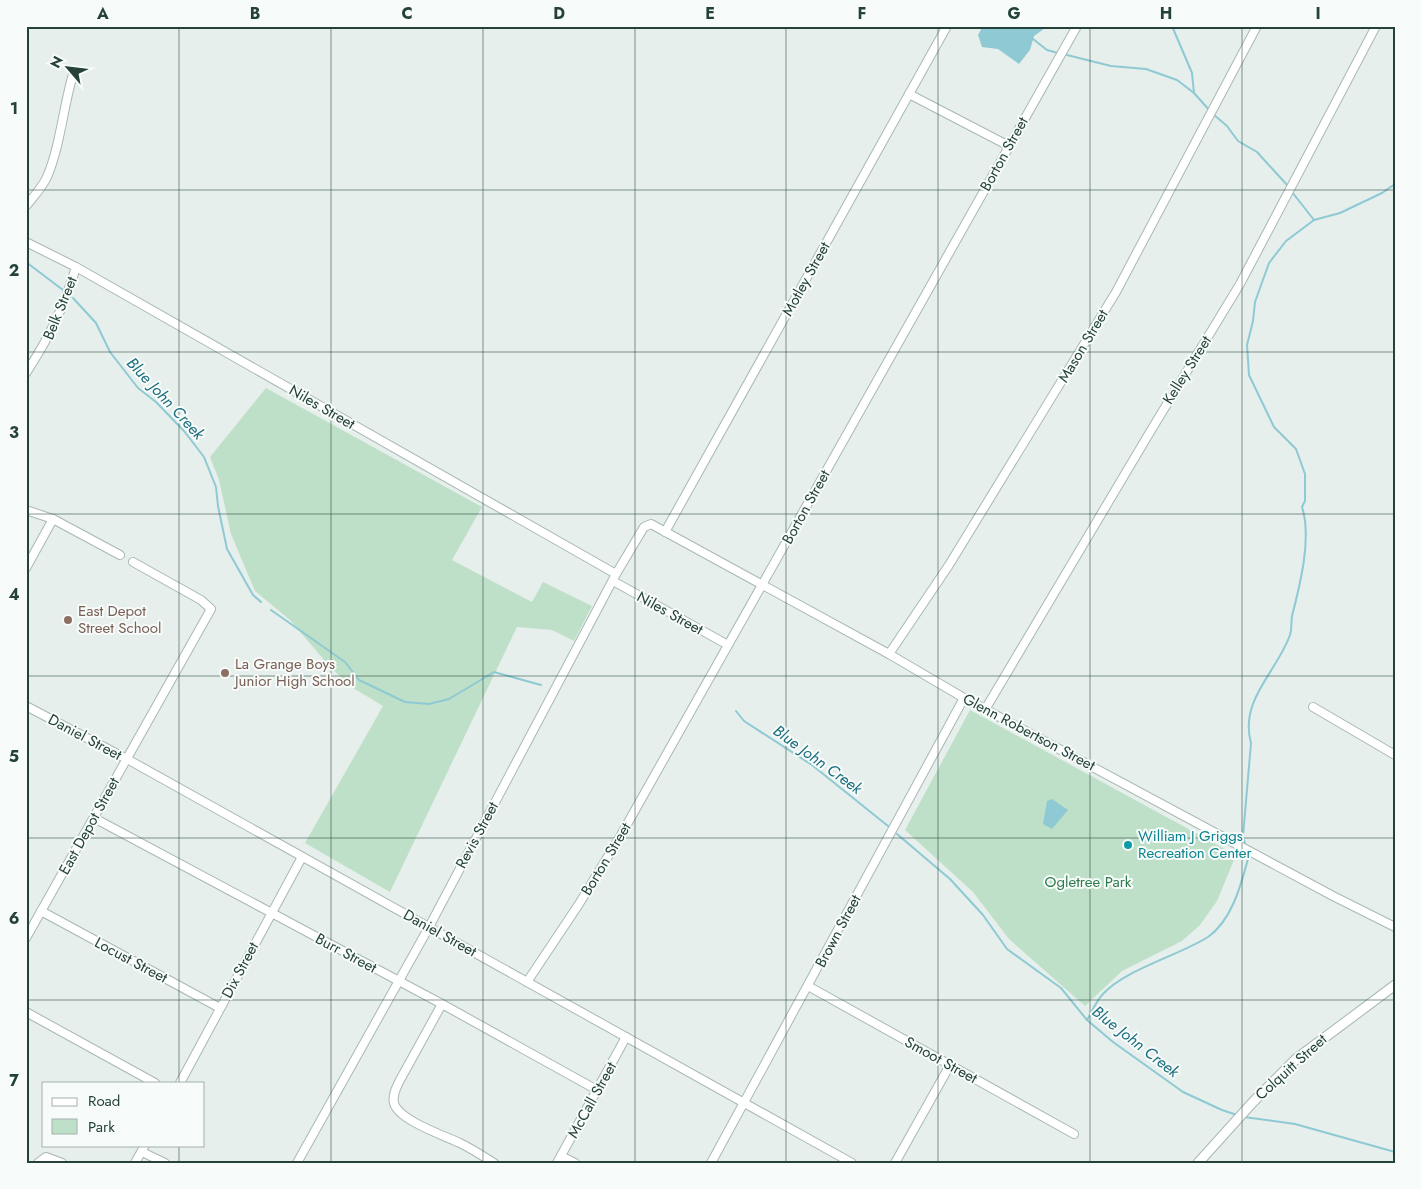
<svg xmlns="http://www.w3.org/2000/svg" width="1421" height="1189" viewBox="0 0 1421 1189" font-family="Jost,sans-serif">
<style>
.green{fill:#bfe0c8}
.water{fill:#8ec9d4}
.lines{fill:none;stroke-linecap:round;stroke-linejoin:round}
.stream{stroke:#8ec9d4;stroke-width:2}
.minor-casing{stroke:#a8b8b2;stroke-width:10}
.tertiary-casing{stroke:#a8b8b2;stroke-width:11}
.minor{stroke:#fff;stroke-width:8}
.tertiary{stroke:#fff;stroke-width:9}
.grid{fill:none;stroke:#24423a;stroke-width:1;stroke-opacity:0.55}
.education-dot{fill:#8d6e63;stroke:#f7fbf9;stroke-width:2}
.culture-dot{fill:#0f9aa8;stroke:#f7fbf9;stroke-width:2}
.labels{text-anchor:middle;stroke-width:4;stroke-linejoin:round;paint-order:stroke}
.street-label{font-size:15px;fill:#24423a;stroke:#f7fbf9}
.education-label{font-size:15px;fill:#785e54;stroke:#f7fbf9;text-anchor:start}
.culture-label{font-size:15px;fill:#0d838f;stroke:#f7fbf9;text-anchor:start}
.park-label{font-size:15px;fill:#2d7a4b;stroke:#f7fbf9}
.water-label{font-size:16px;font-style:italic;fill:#1c6f80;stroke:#f7fbf9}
.neatline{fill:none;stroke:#24423a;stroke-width:2}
.grid-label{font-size:16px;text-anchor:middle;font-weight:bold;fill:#24423a}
</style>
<rect width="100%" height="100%" fill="#e6efeb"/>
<g class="green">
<path d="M266 388 482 507 452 560 532 602 543 582 592 606 574 641 552 630 517 627 390 892 305 843 383 706 353 688 331 668 290 620 255 591 231 534 219 480 210 457Z"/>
<path d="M970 710 1236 855 1217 901 1200 925 1182 941 1122 971 1085 1006 1009 939 973 892 905 830Z"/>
</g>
<g class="water">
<path d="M983 26H1048L1034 36 1030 50 1019 64 998 49 982 47 978 35Z"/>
<path d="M1052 799 1068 810 1052 829 1043 824 1047 801Z"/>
</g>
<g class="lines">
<g class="stream">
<path d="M1172 26 1192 73 1194 93"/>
<path d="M1033 39 1047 50 1058 53"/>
<path d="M1063 54 1111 66 1146 69 1177 80 1194 93 1210 111"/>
<path d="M1213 114 1227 126 1238 141 1257 152 1288 186"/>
<path d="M1292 192 1314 220"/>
<path d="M26 262 63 290"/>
<path d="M73 298 96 323 110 352 138 388 156 402 184 431 204 457 216 487 218 506 227 549 253 595 261 602"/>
<path d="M271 610 345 662 359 680 405 702 429 704 449 699 494 672 541 685"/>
<path d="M736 711 744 721 812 765 888 826"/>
<path d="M897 834 950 879 983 915 1007 949 1061 988 1087 1020 1113 1042 1183 1092 1222 1110 1237 1115"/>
<path d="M1246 847 1243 836 1251 743C1239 700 1277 672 1290 635 1292 629 1291 622 1292 616 1300 585 1312 538 1302 507L1305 501V474L1296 449 1274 427 1249 375 1247 345 1253 321 1255 302 1269 263 1286 241 1314 220 1340 213 1382 193 1395 184"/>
<path d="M1087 1020C1092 1012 1096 1001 1103 994 1124 970 1180 955 1208 937 1232 920 1241 885 1248 859L1247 854"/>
<path d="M1244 1117 1295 1124 1395 1152"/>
</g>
<defs>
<g id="minor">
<path d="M909 94 1009 146"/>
<path d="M26 206C33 197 42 188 47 177 61 144 63 106 74 71"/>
<path d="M26 242 76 267 616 574"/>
<path d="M26 373C49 338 64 307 76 267"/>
<path d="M26 510 53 519 120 555"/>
<path d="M665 532 947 26"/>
<path d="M26 568 53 519"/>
<path d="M613 581 728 645"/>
<path d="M889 654 949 565 1116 292 1257 26"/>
<path d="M26 706 127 759 852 1163"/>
<path d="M1313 707 1395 755"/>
<path d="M986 708 1150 432 1240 284 1376 26"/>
<path d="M94 818 442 1004 597 1090"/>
<path d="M41 911 220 1008"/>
<path d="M26 938 211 609 201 600 133 562"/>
<path d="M527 982 579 904 621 835 1077 26"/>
<path d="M808 986 1074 1134"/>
<path d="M442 1004 400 1080C397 1086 392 1095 394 1103 398 1120 445 1136 460 1143 472 1149 483 1156 494 1163"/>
<path d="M26 1012 155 1083"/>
<path d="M180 1083 302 857"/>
<path d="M142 1152 165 1163"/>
<path d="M561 1156 575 1163"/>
<path d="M38 1163 46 1157 62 1163"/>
<path d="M135 1163 145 1145"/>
<path d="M297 1163 429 927 616 574 644 527 651 524 889 654 964 698 1333 896 1395 927"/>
<path d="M557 1163 626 1037"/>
<path d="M711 1163 964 698"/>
<path d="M895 1163 950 1065"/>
</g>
<path id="tertiary" d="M1198 1163 1253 1102 1296 1059 1395 985"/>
</defs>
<use href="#minor" class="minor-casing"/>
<use href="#tertiary" class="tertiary-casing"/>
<use href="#minor" class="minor"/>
<use href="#tertiary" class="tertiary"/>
</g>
<path class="grid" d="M179 26V1083M331 26V1163M483 26V1163M635 26V1163M786 26V1163M938 26V1163M1090 26V1163M1242 26V1163M26 190H1395M26 352H1395M26 514H1395M26 676H1395M26 838H1395M26 1000H1395M179 1145V1163"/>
<g class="education-dot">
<circle cx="68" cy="620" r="5"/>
<circle cx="225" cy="673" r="5"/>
</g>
<circle class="culture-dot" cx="1128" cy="845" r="5"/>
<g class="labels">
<g class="street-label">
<text transform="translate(1004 154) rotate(-61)" y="5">Borton Street</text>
<text transform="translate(806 279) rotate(-61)" y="5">Motley Street</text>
<text transform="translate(60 308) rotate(-68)" y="5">Belk Street</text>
<text transform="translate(1083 346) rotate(-59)" y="5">Mason Street</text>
<text transform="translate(1187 370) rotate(-58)" y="5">Kelley Street</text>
<text transform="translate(322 407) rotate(30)" y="5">Niles Street</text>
<text transform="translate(806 507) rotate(-61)" y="5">Borton Street</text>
<text transform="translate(670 613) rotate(29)" y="5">Niles Street</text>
<text transform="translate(1029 732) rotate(28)" y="5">Glenn Robertson Street</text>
<text transform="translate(85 737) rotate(28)" y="5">Daniel Street</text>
<text transform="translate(89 826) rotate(-61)" y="5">East Depot Street</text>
<text transform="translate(477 835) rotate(-62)" y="5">Revis Street</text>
<text transform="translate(606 859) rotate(-59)" y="5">Borton Street</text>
<text transform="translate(838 931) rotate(-62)" y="5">Brown Street</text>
<text transform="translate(440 933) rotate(29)" y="5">Daniel Street</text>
<text transform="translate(346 953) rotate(28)" y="5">Burr Street</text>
<text transform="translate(131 960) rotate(28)" y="5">Locust Street</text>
<text transform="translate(240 970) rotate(-62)" y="5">Dix Street</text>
<text transform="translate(941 1060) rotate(29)" y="5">Smoot Street</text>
<text transform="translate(1291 1067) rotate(-42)" y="5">Colquitt Street</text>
<text transform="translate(592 1100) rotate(-61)" y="5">McCall Street</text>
</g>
<g class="education-label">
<text x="78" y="616">East Depot<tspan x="78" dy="17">Street School</tspan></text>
<text x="235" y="669">La Grange Boys<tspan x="235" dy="17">Junior High School</tspan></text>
</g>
<g class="culture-label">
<text x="1138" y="841">William J Griggs<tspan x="1138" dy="17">Recreation Center</tspan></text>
</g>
<g class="park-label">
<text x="1088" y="887">Ogletree Park</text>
</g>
<g class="water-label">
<text transform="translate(166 398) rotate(47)" y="6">Blue John Creek</text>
<text transform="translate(818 759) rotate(36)" y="6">Blue John Creek</text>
<text transform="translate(1136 1041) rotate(38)" y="6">Blue John Creek</text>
</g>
</g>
<rect width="1421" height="1189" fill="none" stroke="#f7fbf9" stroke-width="55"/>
<rect x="42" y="1082" width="162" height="65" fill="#f7fbf9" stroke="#a3b1ad"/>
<rect x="52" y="1098" width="25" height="8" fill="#ffffff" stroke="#a3b1ad"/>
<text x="88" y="1106" font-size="15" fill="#24423a">Road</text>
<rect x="52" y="1119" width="25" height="15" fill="#bfe0c8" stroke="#a3b1ad"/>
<text x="88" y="1132" font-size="15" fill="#24423a">Park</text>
<g transform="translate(68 68) rotate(298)" stroke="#f7fbf9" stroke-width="4" paint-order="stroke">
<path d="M0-4L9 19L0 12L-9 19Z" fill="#24423a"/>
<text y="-8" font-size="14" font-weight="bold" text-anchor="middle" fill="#24423a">N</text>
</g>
<rect x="28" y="28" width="1366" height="1134" class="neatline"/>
<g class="grid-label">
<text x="103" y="19">A</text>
<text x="255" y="19">B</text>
<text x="407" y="19">C</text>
<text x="559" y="19">D</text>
<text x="710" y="19">E</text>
<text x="862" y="19">F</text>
<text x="1014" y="19">G</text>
<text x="1166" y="19">H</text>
<text x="1318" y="19">I</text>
<text x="14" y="114">1</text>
<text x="14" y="276">2</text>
<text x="14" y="438">3</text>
<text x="14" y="600">4</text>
<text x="14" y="762">5</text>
<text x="14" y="924">6</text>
<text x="14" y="1086">7</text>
</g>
</svg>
